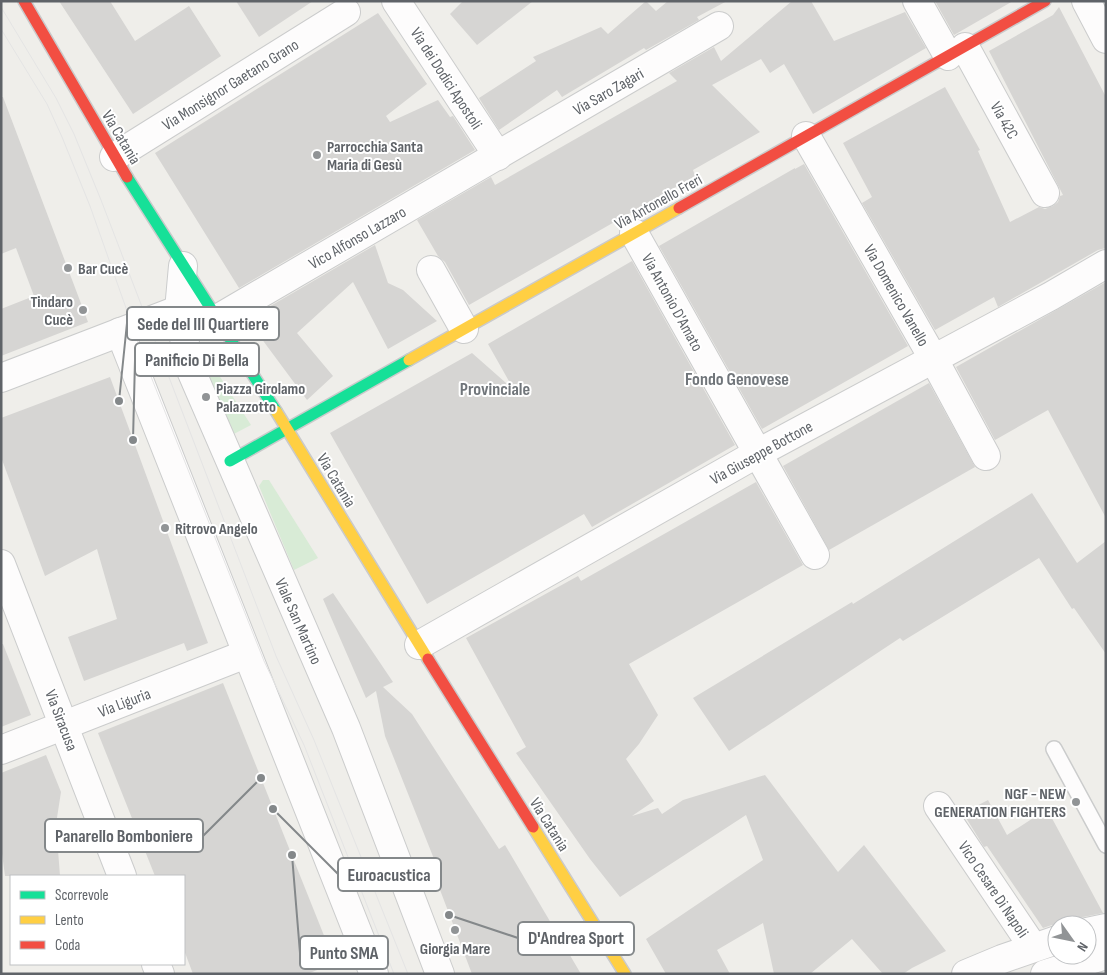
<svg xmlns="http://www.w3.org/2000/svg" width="1107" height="975" viewBox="0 0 1107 975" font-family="'Sofia Sans Condensed',sans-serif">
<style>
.green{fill:#d8ebd6}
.building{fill:#d6d5d3}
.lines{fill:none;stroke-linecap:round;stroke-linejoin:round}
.lane-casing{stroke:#cbcccc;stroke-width:18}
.street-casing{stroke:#cbcccc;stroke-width:30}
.fast-casing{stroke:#cacacb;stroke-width:14}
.slow-casing{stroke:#cacacb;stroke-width:14}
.jam-casing{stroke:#cacacb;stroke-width:14}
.lane{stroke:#fdfcfc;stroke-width:15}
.street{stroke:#fdfcfc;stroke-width:28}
.fast{stroke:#16e098;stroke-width:11}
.slow{stroke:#ffcf43;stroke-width:11}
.jam{stroke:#f24e42;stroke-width:11}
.tram{stroke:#e4e4e4;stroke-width:1}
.poi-dot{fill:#919496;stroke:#fff;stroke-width:2}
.labels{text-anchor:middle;stroke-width:4;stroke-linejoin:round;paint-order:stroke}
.street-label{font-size:16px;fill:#5f6368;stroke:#fff}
.poi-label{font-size:16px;font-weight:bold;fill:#5f6368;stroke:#fff;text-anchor:start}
.neighbourhood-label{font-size:18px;font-weight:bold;fill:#70757a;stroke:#fff}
.leader{fill:none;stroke:#84888a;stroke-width:2}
.callout-dot{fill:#84888a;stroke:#fff;stroke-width:2}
.callout{fill:#fff;stroke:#84888a;stroke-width:2}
.callout-label{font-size:18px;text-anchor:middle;font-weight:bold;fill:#5f6368}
</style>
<rect width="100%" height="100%" fill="#efeeea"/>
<g class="green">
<path d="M208 368 215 369 251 425 230 436 205 375Z"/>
<path d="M263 480H269L318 558 294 570 259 486Z"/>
</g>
<g class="building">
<path d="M59 1H110L135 41 189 6 221 56 133 114Z"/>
<path d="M236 1H313L259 37Z"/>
<path d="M463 1H533L477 45 450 14Z"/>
<path d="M646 1 656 11 668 1H727L697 17 699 20 646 50 644 48 562 97 557 90 499 130 479 98 536 61 533 57 601 27 608 34Z"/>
<path d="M792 1H811L834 41 905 12 926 48 813 114 784 64 770 73 761 59 712 85 760 132 693 170 695 176 469 305 445 262 438 256 417 220 491 177 495 185 677 81 669 73 714 47 721 61Z"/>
<path d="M935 1H1013L954 35Z"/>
<path d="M1059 7 1106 97V248L1098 250 998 307 994 297 935 330 862 203 872 197 843 143 945 87 980 150 978 151 1010 222 1039 207 1045 209 1053 206 1058 202 1060 196 1063 195 989 51 1053 15Z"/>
<path d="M378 13 427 84 386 116 390 122 438 100 450 117 453 116 475 150 239 288 155 153Z"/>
<path d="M1 97H3L88 322 1 356V309L34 296 16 248 1 254Z"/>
<path d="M804 164 908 346 762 429 659 246 795 168V169Z"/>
<path d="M375 245 388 283 403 290 437 321 388 349 353 282 297 333 333 376 307 400 250 323 257 318 255 315Z"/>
<path d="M632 261 735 445 592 527 584 514 427 604 330 433 472 353 514 390 488 344Z"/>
<path d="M1106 282V518L1048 410 995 440 956 367Z"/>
<path d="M110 377 208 643 187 651 184 643 84 681 68 637 117 619 97 549 45 576 1 457V418Z"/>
<path d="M929 383 975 467 829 550 783 466Z"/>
<path d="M756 482 803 565 629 664 658 715 639 744 626 759 654 801 632 816 658 808 662 814 683 800 765 775 838 872 864 845 946 951 912 968 903 974H883L852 939 810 974H774L763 923 717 950 730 974H666L646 939 763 860 746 815 620 897 590 859 516 753 526 747 466 638 578 576 581 581Z"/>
<path d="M1032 493 1077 563 1106 541V654L1074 608 1072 609 1039 558 903 641 900 638 729 751 693 698 852 602 853 604Z"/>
<path d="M333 593 393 682 383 687 412 714 499 849 505 845 581 974H472L437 882 442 879 385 736 376 691 366 698 323 599Z"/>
<path d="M1 644H3L31 715 1 727Z"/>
<path d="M223 683 335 963 307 974H193L184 950V876H155L98 733Z"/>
<path d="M46 755 61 792 56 824 60 876H5L1 846V773Z"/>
<path d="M988 800 1007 835 1047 809 1103 913 1083 917 1077 920 1074 924 1052 925 1043 928 987 846 984 847 963 813Z"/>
</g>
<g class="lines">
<defs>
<path id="lane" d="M1054 749 1106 845"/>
<g id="street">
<path d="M396 1 498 156"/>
<path d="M917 1 948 56"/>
<path d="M1086 1 1106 39"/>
<path d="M965 47 1045 193"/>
<path d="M806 136 933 358 986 456"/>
<path d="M114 157 346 12"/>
<path d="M634 233 815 555"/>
<path d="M183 266 179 310 189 366 346 728 440 974"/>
<path d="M431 270 464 329"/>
<path d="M217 319 719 26"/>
<path d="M120 332 374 974"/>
<path d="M1 378 196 303"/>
<path d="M1 564 122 876"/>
<path d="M419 645 758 453 1051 296 1106 264"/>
<path d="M1 750 246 654"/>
<path d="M938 806 1033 947"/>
<path d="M1087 932 1106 928"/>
<path d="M156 964 160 974"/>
<path d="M966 974 1002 959 1057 940"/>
<path d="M1045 974 1106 955"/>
</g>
<g id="fast">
<path d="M127 177 276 411"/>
<path d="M230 461 409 360"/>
</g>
<g id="slow">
<path d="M409 360 679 208"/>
<path d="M276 411 428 659"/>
<path d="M533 827 625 974"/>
</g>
<g id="jam">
<path d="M24 1 127 177"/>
<path d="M679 208 1045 1"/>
<path d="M428 659 533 827"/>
</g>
</defs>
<use href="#lane" class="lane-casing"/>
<use href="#street" class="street-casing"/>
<use href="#fast" class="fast-casing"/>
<use href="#slow" class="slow-casing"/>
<use href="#jam" class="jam-casing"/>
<use href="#lane" class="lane"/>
<use href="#street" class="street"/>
<use href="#fast" class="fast"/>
<use href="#slow" class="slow"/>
<use href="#jam" class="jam"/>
<g class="tram">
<path d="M1 7 56 98 74 134 101 200 276 656 314 740 408 974"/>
<path d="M1 29 47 104 62 137 90 206 144 359 264 661 304 745 394 974"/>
</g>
</g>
<g class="poi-dot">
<circle cx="317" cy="155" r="5"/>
<circle cx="68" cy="268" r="5"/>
<circle cx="83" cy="310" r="5"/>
<circle cx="206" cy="397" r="5"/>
<circle cx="165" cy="528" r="5"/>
<circle cx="1076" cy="802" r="5"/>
<circle cx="455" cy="930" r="5"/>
</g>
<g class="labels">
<g class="street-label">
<text transform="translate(447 78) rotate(57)" y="6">Via dei Dodici Apostoli</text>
<text transform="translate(230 84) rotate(-32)" y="6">Via Monsignor Gaetano Grano</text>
<text transform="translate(608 91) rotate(-30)" y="6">Via Saro Zagari</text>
<text transform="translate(1005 120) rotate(61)" y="6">Via 42C</text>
<text transform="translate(122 137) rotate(59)" y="6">Via Catania</text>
<text transform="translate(658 201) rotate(-29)" y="6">Via Antonello Freri</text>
<text transform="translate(357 237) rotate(-30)" y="6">Vico Alfonso Lazzaro</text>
<text transform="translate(897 295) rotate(60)" y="6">Via Domenico Vanello</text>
<text transform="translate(673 302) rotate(61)" y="6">Via Antonio D'Amato</text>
<text transform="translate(761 452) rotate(-29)" y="6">Via Giuseppe Bottone</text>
<text transform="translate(337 480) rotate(59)" y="6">Via Catania</text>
<text transform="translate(299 621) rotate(66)" y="6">Viale San Martino</text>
<text transform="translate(124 702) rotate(-21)" y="6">Via Liguria</text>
<text transform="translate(62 720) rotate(69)" y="6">Via Siracusa</text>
<text transform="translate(550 824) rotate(58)" y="6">Via Catania</text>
<text transform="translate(994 889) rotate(56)" y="6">Vico Cesare Di Napoli</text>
</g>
<g class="poi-label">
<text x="327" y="152">Parrocchia Santa<tspan x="327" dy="18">Maria di Gesù</tspan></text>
<text x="78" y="274">Bar Cucè</text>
<text x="73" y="307" text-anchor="end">Tindaro<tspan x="73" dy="18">Cucè</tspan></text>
<text x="216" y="394">Piazza Girolamo<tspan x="216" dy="18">Palazzotto</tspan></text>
<text x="175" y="534">Ritrovo Angelo</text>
<text x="1066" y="799" text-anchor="end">NGF - NEW<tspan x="1066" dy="18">GENERATION FIGHTERS</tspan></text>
<text x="455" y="954" text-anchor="middle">Giorgia Mare</text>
</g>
<g class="neighbourhood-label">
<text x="737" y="385">Fondo Genovese</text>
<text x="495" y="395">Provinciale</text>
</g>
</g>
<path class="leader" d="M119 401L127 323M133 440L135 360M261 778L203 836M273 809L338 874M449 915L518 938M292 855L300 953"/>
<g class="callout-dot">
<circle cx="119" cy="401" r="5"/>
<circle cx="133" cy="440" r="5"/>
<circle cx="261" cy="778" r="5"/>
<circle cx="273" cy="809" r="5"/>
<circle cx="449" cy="915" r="5"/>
<circle cx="292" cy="855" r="5"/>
</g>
<g class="callout">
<rect x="127" y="307" width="152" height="33" rx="5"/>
<rect x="135" y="343" width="124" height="33" rx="5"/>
<rect x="45" y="819" width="158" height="33" rx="5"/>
<rect x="338" y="858" width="103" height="33" rx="5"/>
<rect x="518" y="922" width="116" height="33" rx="5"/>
<rect x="300" y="936" width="88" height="33" rx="5"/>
</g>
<g class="callout-label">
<text x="203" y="330">Sede del III Quartiere</text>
<text x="197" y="366">Panificio Di Bella</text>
<text x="124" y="842">Panarello Bomboniere</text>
<text x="389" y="881">Euroacustica</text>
<text x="576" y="944">D'Andrea Sport</text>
<text x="344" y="959">Punto SMA</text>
</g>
<rect width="1107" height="975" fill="none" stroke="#5f6368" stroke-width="5"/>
<rect x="10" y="875" width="175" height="90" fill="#ffffff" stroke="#bfc1c3"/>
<rect x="20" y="891" width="25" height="8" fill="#16e098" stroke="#bfc1c3"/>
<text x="55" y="900" font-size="15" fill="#5f6368">Scorrevole</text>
<rect x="20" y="916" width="25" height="8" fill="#ffcf43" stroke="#bfc1c3"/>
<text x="55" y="925" font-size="15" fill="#5f6368">Lento</text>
<rect x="20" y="941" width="25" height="8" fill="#f24e42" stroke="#bfc1c3"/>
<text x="55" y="950" font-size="15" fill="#5f6368">Coda</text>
<g transform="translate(1072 940) rotate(123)"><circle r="24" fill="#ffffff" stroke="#bfc1c3"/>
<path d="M0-4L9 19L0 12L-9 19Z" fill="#919496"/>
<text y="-8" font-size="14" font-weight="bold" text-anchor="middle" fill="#5f6368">N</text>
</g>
</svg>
